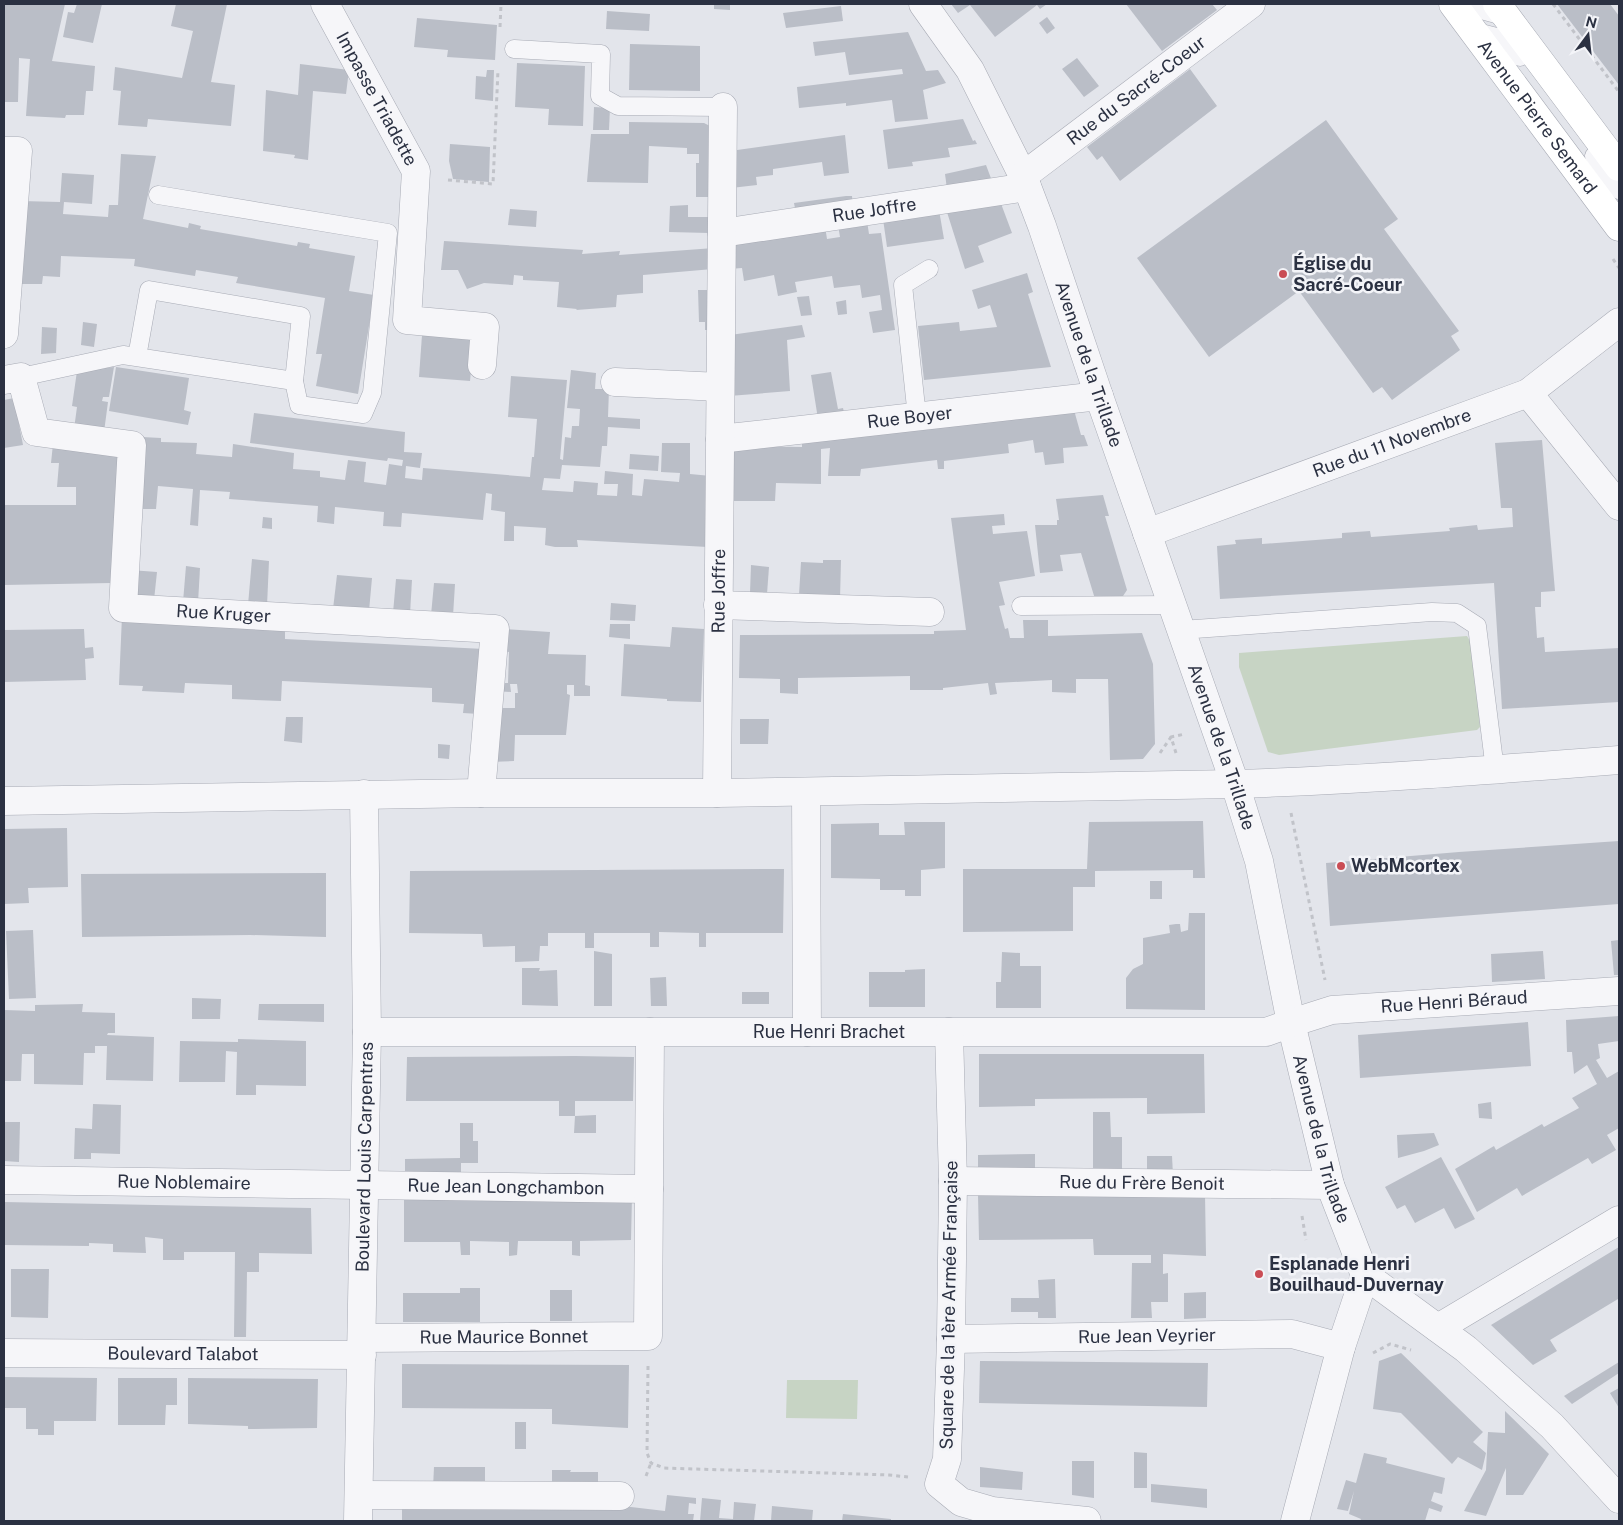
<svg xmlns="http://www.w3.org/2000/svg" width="1623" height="1525" viewBox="0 0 1623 1525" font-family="'Public Sans',sans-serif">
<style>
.green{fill:#c7d4c4}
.building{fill:#babec7}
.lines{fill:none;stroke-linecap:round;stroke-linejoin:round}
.service-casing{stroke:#a8abb5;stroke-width:19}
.minor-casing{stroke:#a8abb5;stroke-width:29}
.tertiary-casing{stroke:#a8abb5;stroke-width:29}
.secondary-casing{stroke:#a8abb5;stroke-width:29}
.path{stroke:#c1c3c9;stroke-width:3;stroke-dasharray:4 4;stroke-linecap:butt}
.service{stroke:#f6f6f9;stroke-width:18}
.minor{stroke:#f6f6f9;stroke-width:28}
.tertiary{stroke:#f6f6f9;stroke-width:28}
.secondary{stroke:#fff;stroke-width:28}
.poi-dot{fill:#ca4d55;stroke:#f3f4f8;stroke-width:2}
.labels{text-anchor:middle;stroke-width:5;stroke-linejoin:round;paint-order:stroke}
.street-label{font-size:18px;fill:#2b3142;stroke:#f3f4f8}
.poi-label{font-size:18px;font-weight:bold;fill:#2b3142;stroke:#f3f4f8;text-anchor:start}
</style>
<rect width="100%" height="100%" fill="#e3e5eb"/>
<g class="green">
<path d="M1467 636 1474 647 1480 727 1477 730 1279 755 1268 752 1239 667V653Z"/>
<path d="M787 1380H858L857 1419 786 1418Z"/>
</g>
<g class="building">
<path d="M4 4H65L52 61 95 66 93 91H86L84 115H66L65 118 26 116 30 59 19 58 18 102H4Z"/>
<path d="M77 4H102L93 43 63 37 68 12 74 13Z"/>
<path d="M176 4H227L211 82 235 85 231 126 148 119 147 127 118 125 121 91 113 90 115 67 182 78 193 31 171 26Z"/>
<path d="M714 4H730V10L714 9Z"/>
<path d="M951 4H1047L1040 9 1037 5 995 37 970 5 958 13Z"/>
<path d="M1126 4H1212L1217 10 1162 51Z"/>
<path d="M1557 4H1610L1619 16V85Z"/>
<path d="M841 6 843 21 786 28 783 13Z"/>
<path d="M607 11 650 14 649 31 606 29Z"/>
<path d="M1047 17 1055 28 1047 34 1039 23Z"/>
<path d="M417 18 497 25 495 60 447 57 448 50 414 47Z"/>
<path d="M908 32 926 71 938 70 946 83 923 90 928 119 895 122 892 100 846 106V103L799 108 797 87 903 74 902 69 849 75 845 52 815 56 813 42Z"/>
<path d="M630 44 700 46V91L629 90Z"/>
<path d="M1077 58 1099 86 1084 97 1062 69Z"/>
<path d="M517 63 585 66 583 126 548 125 549 109 515 107Z"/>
<path d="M300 64 349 70 346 94 313 91 308 160 294 158 295 155 263 151 266 90 298 95Z"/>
<path d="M1190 69 1217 106 1120 181 1102 156 1097 160 1087 147Z"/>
<path d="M487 70H494L493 101 475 99 476 76 486 77Z"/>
<path d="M594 107 610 108 609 130H593Z"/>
<path d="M963 119 973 141 975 140 977 144 948 148 950 157 912 162 913 166 888 169 883 130Z"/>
<path d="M1326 120 1398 219 1384 229 1459 331 1451 336 1460 350 1392 400 1382 387 1373 393 1299 291 1209 357 1137 258Z"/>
<path d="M629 122 704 123 714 128 716 197H696V163H699V154H687V148L649 146 648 183 587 182 591 134H629Z"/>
<path d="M845 135 849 173 824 176 822 162 773 169V175L756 177 757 185 731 188 730 151Z"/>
<path d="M450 144 490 147 489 182 453 179 449 161Z"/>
<path d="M121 154 156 156 143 219 188 228 189 223 201 226 200 229 297 246 298 242 310 244 309 248 355 256 349 291 374 295 358 394 316 386 322 354H316L325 298 236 283 238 277 196 270 195 276 134 266 135 259 61 256 60 277 43 276 42 284H15L21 201 60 202 62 173 94 175 92 204 64 202 63 214 108 217 109 205H118Z"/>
<path d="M986 165 992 181 947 189 945 174Z"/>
<path d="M846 196H852L853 207 796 214 794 203Z"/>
<path d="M1000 201 1012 233 978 246 984 262 965 269 946 209Z"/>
<path d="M688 205V217H709V233L669 232 670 206Z"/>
<path d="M510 209 537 211 536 227 508 225Z"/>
<path d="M939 210 944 239 887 247 883 219Z"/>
<path d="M867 221 869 234 881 233 895 330 873 333 869 312 882 310 880 295 862 298 860 285 834 288 832 276 795 282 797 292 778 296 774 275 744 281 742 268 729 269 730 241 825 226 827 239 840 237 838 225Z"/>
<path d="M444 241 583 250 582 254 620 251 619 255 714 248 713 269 643 275V293L617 295 616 307 576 310 577 309 557 307 559 282 523 280V276L514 275 513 285 484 283 467 289 458 270H441Z"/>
<path d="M1027 273 1033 292 1028 294 1051 367 924 380 918 326 959 322 960 331 997 327 990 305 978 309 972 290Z"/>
<path d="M698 290H713L714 330H705V322H699Z"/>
<path d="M809 296 812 315 801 316 797 297Z"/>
<path d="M846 300 847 314 838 315 836 302Z"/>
<path d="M83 322 97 324 94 347 81 345Z"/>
<path d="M802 325 805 337 787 340 790 391 729 396 730 335Z"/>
<path d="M42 327 57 328 56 353 41 354Z"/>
<path d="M422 335 474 339 470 381 419 377Z"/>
<path d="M114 367 109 397H103L102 401 108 402 104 432 74 429 77 407 72 406 77 371Z"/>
<path d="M116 367 189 378 184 410 191 412 188 425 109 411Z"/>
<path d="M571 370 596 373 595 389H609L608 417 640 419V429L608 427 607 446H602L600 467 562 465 560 479 544 478 542 490 573 492 574 481 598 483 597 495 617 496 618 484H604L605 471 633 474 632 495 642 496 644 479 679 482 680 473 661 472 662 443H690V474L711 476 708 547 577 540 578 547H555L545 545 546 528 514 526V541H504L505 512 491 510 492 494 486 493 483 520 402 513 401 527 383 526 384 512 335 507 334 524 317 522 318 506 229 499 230 492 200 490 198 526 190 525 193 489 158 486 156 509H136L142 437 161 438V442L197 443 196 454 232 457 233 444 294 453 293 469 320 471V477L345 480 348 460 366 462 364 482 386 485 389 464 402 466 403 460 388 458 387 461 250 443 254 413 405 432 404 452 422 453 420 468 406 466 405 478 422 480 423 468 530 477 532 457H534L537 419 508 417 511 376 567 380 560 459 563 460 565 437 571 438 572 426H579L580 409 567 408Z"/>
<path d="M831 372 838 409 843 408 845 417 818 419 811 375Z"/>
<path d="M14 398 23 445 4 448V400Z"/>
<path d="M1074 410 1081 435H1084L1088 446 1063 448 1064 463 1045 465 1043 452 1035 453 1033 440 1008 444 1009 453 944 461V469H938L937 460 861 469 860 476H828L830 448 821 449V484L776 483 775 501H728L729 446 802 447V439Z"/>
<path d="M1542 440 1555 591 1541 592V607H1535L1537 638 1544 637 1545 652 1619 648V702L1502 709 1494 583 1220 599 1217 546 1236 544 1235 540 1262 538V544L1342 538V533L1370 531 1371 537 1450 531 1449 528 1477 525 1478 530 1513 527 1512 508H1501L1495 443Z"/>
<path d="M53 444 109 449 124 465 111 583 4 585V505H76V487H57L59 463H51Z"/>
<path d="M630 454 659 456 658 471 629 469Z"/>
<path d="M1103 495 1109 516H1105L1127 590 1123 596 1117 598 1095 599 1081 553 1060 555 1063 571 1040 573 1035 525H1057V520H1059L1056 499Z"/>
<path d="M1004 514 1005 525 992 526 993 534 1027 531 1035 576 999 582 1005 605 999 606 1005 629 1008 628 1010 638H1024L1023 620H1048V636L1142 633 1153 664 1155 744 1143 759 1110 760 1108 679H1076V693L1052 692V680L995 683 997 694 990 695 988 683 943 688V690H910V676L798 678V694L780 693V679L739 678 740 635 934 634V631L966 630 951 518Z"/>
<path d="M263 517 272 518V529L262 528Z"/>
<path d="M252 559 269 561 267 606 248 605Z"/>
<path d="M823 560H841L840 599 799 595 801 562 823 563Z"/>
<path d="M751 565 769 567 767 594 750 593Z"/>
<path d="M186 566 200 568 198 603 183 602Z"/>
<path d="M130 570 157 572 154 600 135 597Z"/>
<path d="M337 575 372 578 369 611 333 609Z"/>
<path d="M396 579 412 580 410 614 393 613Z"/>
<path d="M434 583 455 584 453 616 431 615Z"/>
<path d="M611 603 636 605 635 621 610 620Z"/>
<path d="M122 616 285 626V639L484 649 479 714 463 713 464 704 432 702V688L282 681 281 701 232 699V685L185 683 184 693 142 691 143 686 119 685Z"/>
<path d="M610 624H630V639L609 637Z"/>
<path d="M672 627 704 629 701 702 667 701V699L621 696 624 644 670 647Z"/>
<path d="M84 629 85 648 93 647 94 658 85 659 86 680 4 682V630Z"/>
<path d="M505 629 550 632 548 654 586 655 585 685 590 686V696H574V685H567V694L570 695 566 735H515L514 761 489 762 501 708H515V693H518L517 684H510L511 692 494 691 495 683H508L509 652 503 651Z"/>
<path d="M286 717H303L302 743 284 741Z"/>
<path d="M740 719H769L768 744H740Z"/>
<path d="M438 744 450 745 449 759 438 758Z"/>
<path d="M1203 821 1205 878H1193V870L1095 871V887H1073V931L963 932V869H1087L1089 822Z"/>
<path d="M904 822H945V868L921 870V896H905V890H880V879L831 878V824L879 823V835H905Z"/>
<path d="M67 828 68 887 28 888 29 903 4 904V829Z"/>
<path d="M1619 841V904L1330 926 1326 863 1459 852Z"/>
<path d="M784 869 783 933H706V947H699V933L659 932V947H650V933H594V948H585V933H548V946H540L539 961 515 962V946L483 947 482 934 409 933 410 871Z"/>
<path d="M326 873V937L250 935 82 937 81 874Z"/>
<rect x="1150" y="881" width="12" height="18"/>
<path d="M1189 913H1205V1010L1126 1009V978L1133 969 1143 964V938L1170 933 1169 925 1176 924H1180L1181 932 1188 930Z"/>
<path d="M33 930 36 998 9 999 6 931Z"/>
<path d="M1619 940V975H1614L1611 941Z"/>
<path d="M594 951 612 954V1006H594Z"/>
<path d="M1543 951 1545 979 1492 982 1491 954Z"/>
<path d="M1002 952 1020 953V966H1041V1008H996V982H1001Z"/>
<path d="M522 968H540L539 971 557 970 558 1006 522 1005Z"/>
<path d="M925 969V1007H869V972H905V970Z"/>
<path d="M666 977 667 1006H651L650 978Z"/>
<rect x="742" y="992" width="27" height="12"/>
<path d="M192 998 221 999 220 1019H192Z"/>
<path d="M83 1004 82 1012 115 1013V1033H108L107 1035 154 1037 153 1081 106 1080 107 1046H95V1053H84L83 1085 34 1084V1054H22L21 1081H4V1010L35 1011V1005Z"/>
<path d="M259 1004H324V1022L258 1020Z"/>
<path d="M1619 1016V1041L1598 1044 1600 1058 1596 1060 1607 1078 1619 1071V1128L1607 1135 1616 1150 1592 1164 1588 1158 1522 1196 1517 1188 1477 1212 1455 1169 1494 1146 1496 1150 1542 1124 1544 1127 1579 1108 1572 1098 1597 1084 1587 1065 1574 1074 1572 1052H1567L1566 1020Z"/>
<path d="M1528 1022 1531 1066 1360 1078 1358 1035Z"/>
<path d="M238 1039 306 1041V1086L256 1085V1095H236L237 1052 226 1051 225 1082H179L180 1041 238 1042Z"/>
<path d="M979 1054H1204L1205 1113 1147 1114V1098L1035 1099V1106L979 1107Z"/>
<path d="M575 1056 634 1057 633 1101H575V1116L596 1115V1133H574L575 1116H559V1101H406L407 1057Z"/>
<path d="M1491 1102 1492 1119 1479 1118 1478 1104Z"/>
<path d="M93 1104 121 1105 120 1154 91 1153V1159H74L75 1128 92 1129Z"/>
<path d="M1093 1112H1110L1111 1137H1122V1175H1093Z"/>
<path d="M4 1122H20L19 1162 4 1161Z"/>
<path d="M460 1123H473V1141H478V1163H461V1179L405 1180V1159L460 1158Z"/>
<path d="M1434 1133 1439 1145 1424 1151 1398 1158 1397 1135Z"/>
<path d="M1035 1154V1175H978V1155Z"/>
<path d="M1147 1156H1172L1173 1175H1147Z"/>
<path d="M1441 1157 1475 1219 1455 1229 1444 1208 1415 1223 1405 1205 1397 1209 1385 1187Z"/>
<path d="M1205 1194 1206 1256 1163 1254V1274L1168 1273V1302H1151L1152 1318H1131L1132 1263H1151V1255H1094L1093 1239 979 1240 978 1195Z"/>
<path d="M632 1196 631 1240 580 1241V1256L572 1255V1241H518L517 1255 509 1256V1242L470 1241V1255H461L460 1242H404V1197Z"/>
<path d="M4 1202 311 1208 312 1254 259 1253V1272H247L246 1337H234L235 1252H184V1260H163V1239L145 1237 146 1253 113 1252V1244L89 1243V1246L4 1245Z"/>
<path d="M1619 1247V1301L1618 1299 1550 1340 1557 1351 1533 1365 1491 1325Z"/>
<path d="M11 1269H49L48 1318 11 1317Z"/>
<path d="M1055 1279 1056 1318H1038V1312H1011V1298H1039L1038 1280Z"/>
<path d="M460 1288H480V1322H403V1293H460Z"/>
<rect x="550" y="1290" width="22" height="31"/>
<path d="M1206 1292V1318L1184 1319V1293Z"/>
<path d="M1401 1353 1483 1432 1473 1442 1486 1453 1482 1470 1458 1457 1452 1464 1401 1413 1373 1409 1379 1361Z"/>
<path d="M980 1361 1208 1363 1207 1407 979 1403Z"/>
<path d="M1619 1362V1373L1572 1404 1564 1396Z"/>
<path d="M402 1364 629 1365 628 1428 552 1424V1409L402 1408Z"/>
<path d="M4 1377 97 1378 96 1421H54V1435H38V1429H26V1408H4Z"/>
<path d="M118 1378H177V1405H166L165 1425H118Z"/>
<path d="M188 1378 318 1379 317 1428 248 1429V1426L188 1424Z"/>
<path d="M1619 1388V1408L1610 1393Z"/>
<path d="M1505 1411 1549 1454 1523 1495H1506V1468L1486 1516 1464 1511 1486 1470 1488 1432 1505 1433Z"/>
<rect x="515" y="1422" width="11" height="27"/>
<path d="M1134 1452 1147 1453V1488H1134Z"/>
<path d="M1364 1453 1387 1458 1386 1463 1445 1478 1442 1494 1434 1492 1431 1501 1443 1506 1441 1512 1429 1508 1425 1521H1360L1361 1519 1349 1514 1354 1491 1348 1511 1337 1509 1346 1480 1356 1483Z"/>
<path d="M1072 1461H1094V1498L1072 1495Z"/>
<path d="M434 1467H485V1488H433Z"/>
<path d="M980 1467 1023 1472 1022 1490 980 1487Z"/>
<path d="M552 1470H571L570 1472H598V1489H552Z"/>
<path d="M1151 1484 1207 1489V1508L1151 1502Z"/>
<path d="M667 1495 696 1498V1504L689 1503 688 1514H694L693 1521H402V1504L631 1507 665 1511Z"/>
<path d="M702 1498 721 1500 719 1518 733 1519 734 1502 756 1504 754 1521H700Z"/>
<path d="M772 1506 813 1510 812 1521H771Z"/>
<path d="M843 1514 891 1519V1521H842Z"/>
</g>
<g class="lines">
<defs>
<g id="service">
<path d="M1474 4 1478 9 1507 17"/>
<path d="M1473 31 1508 40 1520 57"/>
<path d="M514 49 601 54 600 96 618 106 723 107"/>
<path d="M1594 156 1619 190"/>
<path d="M158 195 388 233 372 393 363 414 299 405 294 381"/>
<path d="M21 377 123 355 294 381 301 316 149 290 137 357"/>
<path d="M917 417 903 285 929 269"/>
<path d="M1021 606 1173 605"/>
<path d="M1181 630 1432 612 1457 613 1477 626 1495 770"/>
</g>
<g id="minor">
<path id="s1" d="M325 4 416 171 407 320 485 327 482 365"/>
<path id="s2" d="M923 4 970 70 1023 176 1042 226 1099 396 1235 784 1259 861 1291 1023 1330 1185 1365 1275 1341 1347 1295 1521"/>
<path d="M4 151H18L4 334"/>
<path id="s3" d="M1023 176 1251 4"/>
<path id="s4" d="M722 233 1027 187"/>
<path id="s5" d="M4 380 21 377 36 432 132 445 123 608 495 629 481 793"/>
<path d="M615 382 720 387"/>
<path d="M1528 393 1619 506"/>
<path id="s6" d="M720 439 1099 396"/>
<path id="s7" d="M1147 533 1528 393 1619 322"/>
<path d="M718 605 930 612"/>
<path d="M806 792 807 1032"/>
<path id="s8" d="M717 793 723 107"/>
<path id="s9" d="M367 1032H1266L1291 1023 1332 1010 1619 991"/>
<path d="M949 1032 953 1181 951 1339 947 1459 939 1484 961 1502 992 1511 1087 1521"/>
<path id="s10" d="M4 1180 649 1189"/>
<path id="s11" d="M953 1181 1330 1185"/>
<path d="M1365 1275 1466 1349 1552 1426 1619 1499"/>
<path d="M1438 1328 1619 1220"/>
<path id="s12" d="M362 1338 648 1336 650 1032"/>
<path id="s13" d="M951 1339 1292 1334 1341 1347"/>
<path id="s14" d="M4 1353 362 1355"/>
<path d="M359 1495 620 1496"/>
<path id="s15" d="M358 1521 367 1032 364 794"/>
</g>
<path id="tertiary" d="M4 801 481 793H717L1235 784C1363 780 1491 770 1619 760"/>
<g id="secondary">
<path id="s16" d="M1453 4 1619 227"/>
<path d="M1497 4 1619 167"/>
</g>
</defs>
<use href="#service" class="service-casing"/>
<use href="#minor" class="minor-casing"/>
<use href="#tertiary" class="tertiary-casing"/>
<use href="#secondary" class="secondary-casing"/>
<g class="path">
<path d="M1553 4 1619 92"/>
<path d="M500 27 501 4"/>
<path d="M448 180 493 184 498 70"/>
<path d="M1613 259 1619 268"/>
<path d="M1160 753 1171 737"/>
<path d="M1176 753 1171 737 1185 734"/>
<path d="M1291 813 1325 980"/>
<path d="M1302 1216 1306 1240"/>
<path d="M1373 1353 1390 1344 1411 1350"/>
<path d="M648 1366 647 1453 651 1463 664 1468 889 1475 908 1477"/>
<path d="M646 1476 651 1463"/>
</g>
<use href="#service" class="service"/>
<use href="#minor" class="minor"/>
<use href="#tertiary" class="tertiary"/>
<use href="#secondary" class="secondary"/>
</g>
<g class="poi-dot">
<circle cx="1283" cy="274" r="5"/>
<circle cx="1341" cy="866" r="5"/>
<circle cx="1259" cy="1274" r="5"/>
</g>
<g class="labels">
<g class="street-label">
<text dy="6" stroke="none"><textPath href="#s3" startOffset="142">Rue du Sacré-Coeur</textPath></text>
<text dy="6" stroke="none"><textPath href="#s1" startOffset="108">Impasse Triadette</textPath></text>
<text dy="6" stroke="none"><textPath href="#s16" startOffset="141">Avenue Pierre Semard</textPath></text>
<text dy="6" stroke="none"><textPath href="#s4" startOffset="154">Rue Joffre</textPath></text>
<text dy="6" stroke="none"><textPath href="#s2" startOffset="399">Avenue de la Trillade</textPath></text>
<text dy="6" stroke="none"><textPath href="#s6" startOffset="191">Rue Boyer</textPath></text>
<text dy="6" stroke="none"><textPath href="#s7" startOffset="261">Rue du 11 Novembre</textPath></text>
<text dy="6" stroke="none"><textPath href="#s8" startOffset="202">Rue Joffre</textPath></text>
<text dy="6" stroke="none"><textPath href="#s5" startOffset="435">Rue Kruger</textPath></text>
<text dy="6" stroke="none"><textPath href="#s2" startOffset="804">Avenue de la Trillade</textPath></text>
<text dy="6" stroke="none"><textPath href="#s9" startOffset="1091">Rue Henri Béraud</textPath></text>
<text dy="6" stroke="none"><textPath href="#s9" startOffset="462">Rue Henri Brachet</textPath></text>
<text dy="6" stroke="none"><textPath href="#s2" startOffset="1209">Avenue de la Trillade</textPath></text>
<text dy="6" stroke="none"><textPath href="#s15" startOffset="364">Boulevard Louis Carpentras</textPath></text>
<text dy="6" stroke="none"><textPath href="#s10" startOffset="180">Rue Noblemaire</textPath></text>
<text dy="6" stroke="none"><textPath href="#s11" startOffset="189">Rue du Frère Benoit</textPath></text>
<text dy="6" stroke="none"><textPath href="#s10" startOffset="502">Rue Jean Longchambon</textPath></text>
<text transform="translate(949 1305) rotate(-89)" y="6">Square de la 1ère Armée Française</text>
<text dy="6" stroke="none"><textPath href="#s13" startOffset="196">Rue Jean Veyrier</textPath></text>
<text dy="6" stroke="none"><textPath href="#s12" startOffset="142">Rue Maurice Bonnet</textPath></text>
<text dy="6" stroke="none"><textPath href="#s14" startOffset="179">Boulevard Talabot</textPath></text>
</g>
<g class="poi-label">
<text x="1293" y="270">Église du<tspan x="1293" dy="21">Sacré-Coeur</tspan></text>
<text x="1351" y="872">WebMcortex</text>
<text x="1269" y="1270">Esplanade Henri<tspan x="1269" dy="21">Bouilhaud-Duvernay</tspan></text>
</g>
</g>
<rect width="1623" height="1525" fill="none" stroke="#2b3142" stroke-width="10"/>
<g transform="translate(1588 35) rotate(15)" stroke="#f3f4f8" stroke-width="4" paint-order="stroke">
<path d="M0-4L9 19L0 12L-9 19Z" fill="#2b3142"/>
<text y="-8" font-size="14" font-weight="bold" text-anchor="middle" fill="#2b3142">N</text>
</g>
</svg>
